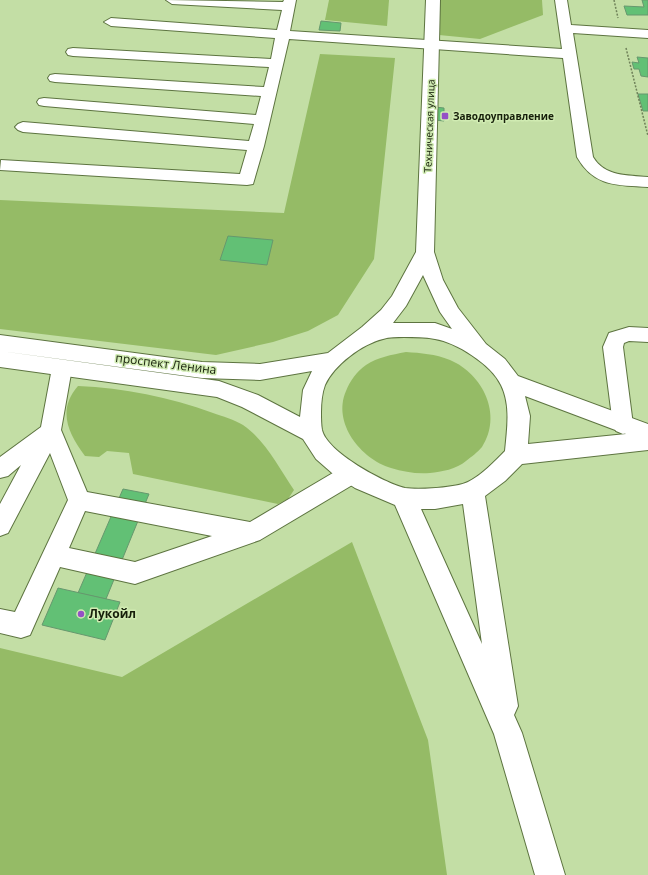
<svg xmlns="http://www.w3.org/2000/svg" width="648" height="875" viewBox="0 0 648 875" font-family="'Open Sans',sans-serif">
<style>
.green{fill:#95bb66}
.building{fill:#62c075;stroke:#66986e}
.lines{fill:none;stroke-linecap:round;stroke-linejoin:round}
.minor-casing{stroke:#5d7440;stroke-width:2}
.major-casing{stroke:#5d7440;stroke-width:2}
.path{stroke:#6f8159;stroke-width:1.5;stroke-dasharray:2 1.5;stroke-linecap:butt}
.minor{fill:#fff;fill-rule:evenodd}
.major{fill:#fff;fill-rule:evenodd}
.poi-dot{fill:#9551c6;stroke:#d0ebb2;stroke-width:1.5}
.labels{text-anchor:middle;stroke-width:3;stroke-linejoin:round;paint-order:stroke}
.far-poi-label{font-size:10px;font-weight:bold;fill:#161f0a;stroke:#d0ebb2;text-anchor:start}
.far-street-label{font-size:10px;fill:#161f0a;stroke:#d0ebb2}
.street-label{font-size:12px;fill:#161f0a;stroke:#d0ebb2}
.poi-label{font-size:12px;font-weight:bold;fill:#161f0a;stroke:#d0ebb2;text-anchor:start}
</style>
<rect width="100%" height="100%" fill="#c3dea5"/>
<g class="green">
<path d="M329 0H389L387 26 325 20Z"/>
<path d="M440 0H542L543 15 480 39 439 35Z"/>
<path d="M320 54 395 58 374 259 338 315 308 331 273 342 216 355 0 329V200L284 213Z"/>
<path d="M406 352C421 353 435 354 450 360 483 374 503 415 482 447 478 452 471 457 466 461 457 469 441 472 430 473 416 474 404 472 391 468 361 459 332 423 346 391 350 381 357 371 366 365 378 357 391 355 406 352Z"/>
<path d="M78 386C124 388 169 397 213 413 222 416 235 420 243 425 265 440 279 468 294 490L288 499 278 504 133 474 129 453 107 451 99 457 85 456C68 433 57 410 78 386Z"/>
<path d="M352 542 428 740 447 875H0V648L122 677Z"/>
</g>
<g class="building">
<path d="M642 0H648V15H627L624 6 644 7Z"/>
<path d="M321 21 341 23 340 31 319 30Z"/>
<path d="M637 57 648 58V77L641 76 639 69H634L632 62 639 63Z"/>
<path d="M638 94H648V111H643Z"/>
<path d="M435 107 444 108V121L435 120Z"/>
<path d="M228 236 273 240 267 265 220 260Z"/>
<path d="M123 489 149 494 106 599 78 593Z"/>
<path d="M58 588 120 602 105 640 42 625Z"/>
</g>
<g class="lines">
<defs>
<g id="minor">
<path d="M166 0 283 2 284 0H296L290 31 562 49 555 0H567L571 25 648 30V38L573 33 593 157C605 177 627 175 648 177V187C617 185 594 187 577 157L563 58 289 39 264 146 253 184 247 185 0 170 1 160 240 174 247 150 23 132 18 130 15 127 18 124 23 122 249 141 254 124 44 106 39 105 37 102 39 99 44 98 256 115 261 96 55 82 50 81 48 78 50 75 55 74 264 87 269 67 73 56 68 55 66 52 68 49 73 48 271 59 275 38 111 26 104 22 111 18 277 30 282 10 172 4Z"/>
<path d="M629 327 648 328V342L629 341 624 343 623 347 633 425 630 431 623 434 616 431 613 425 603 347 609 333Z"/>
<path d="M62 360 69 363 72 368 61 430 87 492 250 522 343 467 351 465 359 467 362 474 359 481 260 540 135 584 60 567 30 635 21 638 0 633V609L15 612 68 500 50 453 8 533 0 536V504L21 465 8 476 0 478V457L41 427 52 368 55 363ZM85 511 212 536 135 562 69 548Z"/>
</g>
<path id="major" d="M426 0H440L434 252 443 280 458 308 486 344 505 359 518 376 648 424V450L522 464 505 481 485 496 518 706 514 715 522 733 565 875H535L494 734 395 505 355 488 332 473 316 459 303 439 242 407 217 397 0 367V351L219 381 258 395 300 417 303 390 312 371 260 380 202 378 0 351V335L202 362 260 364 328 353 362 327 381 310 392 296 416 252ZM423 275 440 312 452 329 435 323H393L406 306ZM404 337C414 337 425 337 435 339 456 342 492 365 501 385 511 405 507 429 505 451 494 462 482 475 468 482 456 488 418 490 405 488 384 483 327 452 322 430 321 425 321 418 321 412 321 403 322 393 325 385 334 365 362 344 383 339 389 337 397 337 404 337ZM525 396 626 434 528 444 530 416ZM463 504 482 644 421 509H435Z"/>
</defs>
<use href="#minor" class="minor-casing"/>
<use href="#major" class="major-casing"/>
<g class="path">
<path d="M614 0 618 18"/>
<path d="M626 48 648 136"/>
</g>
<use href="#minor" class="minor"/>
<use href="#major" class="major"/>
</g>
<g class="poi-dot">
<rect x="441" y="112" width="8" height="8" rx="2"/>
<circle cx="81" cy="614" r="4"/>
</g>
<g class="labels">
<g class="far-poi-label">
<text x="453" y="120">Заводоуправление</text>
</g>
<g class="far-street-label">
<text transform="translate(429 126) rotate(-88)" y="4">Техническая улица</text>
</g>
<g class="street-label">
<text transform="translate(166 364) rotate(7)" y="4">проспект Ленина</text>
</g>
<g class="poi-label">
<text x="89" y="618">Лукойл</text>
</g>
</g>
</svg>
